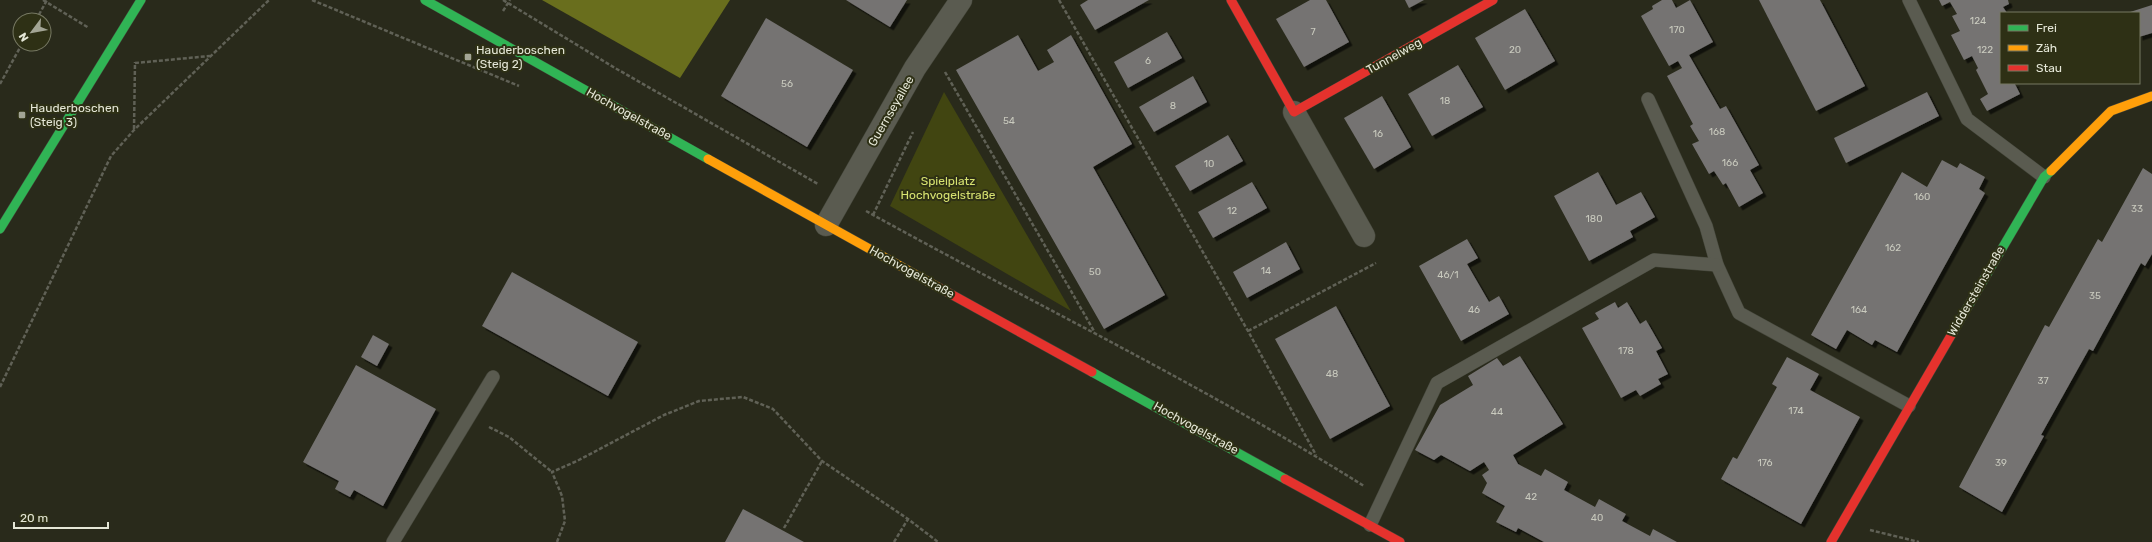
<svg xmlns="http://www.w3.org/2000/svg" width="2152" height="542" viewBox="0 0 2152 542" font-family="Rubik,sans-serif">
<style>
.green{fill:#414511}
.water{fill:#696e1d}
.building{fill:#757372;filter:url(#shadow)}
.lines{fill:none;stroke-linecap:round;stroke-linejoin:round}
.lane-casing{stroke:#434539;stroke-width:14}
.street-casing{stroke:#434539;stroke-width:23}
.fast-casing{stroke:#434539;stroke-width:10}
.slow-casing{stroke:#434539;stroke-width:10}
.jam-casing{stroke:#434539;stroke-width:10}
.path{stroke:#606156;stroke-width:2.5;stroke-dasharray:4 2;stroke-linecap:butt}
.lane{stroke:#5a5b50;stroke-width:13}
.street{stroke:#5a5b50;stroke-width:22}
.fast{stroke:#30b455;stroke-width:9}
.slow{stroke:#ff9f0a;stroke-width:9}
.jam{stroke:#e5322d;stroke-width:9}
.poi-dot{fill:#a3a595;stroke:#2e3015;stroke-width:1.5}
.labels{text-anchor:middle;stroke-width:4;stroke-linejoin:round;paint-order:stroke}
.number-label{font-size:10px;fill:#c9cabe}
.poi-label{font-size:12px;fill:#e5e7d7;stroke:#2e3015;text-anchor:start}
.street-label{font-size:12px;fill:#e5e7d7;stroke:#2e3015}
.park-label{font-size:12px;fill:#d7e270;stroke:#2e3015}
</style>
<defs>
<filter id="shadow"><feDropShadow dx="3.5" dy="3.5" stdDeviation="0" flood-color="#0009"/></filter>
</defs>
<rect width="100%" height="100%" fill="#292a1b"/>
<path class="green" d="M944 92 1071 311 890 206Z"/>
<path class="water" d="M542 0H730L680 78Z"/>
<g class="building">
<path d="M846 0H907L890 27Z"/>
<path d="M1088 0H1149L1095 30 1080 5Z"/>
<path d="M1310 0H1326L1349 42 1304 67 1276 19Z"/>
<path d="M1405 0H1424L1409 8Z"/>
<path d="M1662 0H1672L1676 8 1690 0 1713 42 1689 55 1720 109 1726 106 1759 165 1750 170 1763 193 1739 207 1726 183 1723 185 1714 171 1709 174 1692 144 1699 141 1690 126 1693 124 1667 76 1682 68 1678 61 1669 66 1641 16 1653 9 1652 6Z"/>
<path d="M1759 0H1820L1865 86 1816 111Z"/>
<path d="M1939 0H2008L2009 4 2003 7 2007 13H2001V83H2017L2015 84 2020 94 1987 111 1980 99 1988 94 1976 70 1978 68 1972 56 1964 60 1951 35 1960 31 1952 16 1957 14 1950 2 1942 6Z"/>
<path d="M2152 5V33L2139 37V13H2127Z"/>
<path d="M1525 9 1555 61 1505 90 1475 38Z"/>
<path d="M766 18 853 70 807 147 721 96Z"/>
<path d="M1167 32 1182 58 1128 88 1114 62Z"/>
<path d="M1018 35 1038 71 1054 62 1047 50 1071 35 1132 144 1093 167 1165 295 1104 329 956 70Z"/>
<path d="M1458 65 1483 107 1432 136 1408 94Z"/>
<path d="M1193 76 1207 102 1154 132 1139 107Z"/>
<path d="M1927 92 1939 116 1846 163 1834 138Z"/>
<path d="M1382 96 1411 147 1374 169 1344 118Z"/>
<path d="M1228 135 1243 161 1190 191 1175 166Z"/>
<path d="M1942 160 1957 168 1960 163 1985 177 1979 189 1985 193 1897 352 1875 340 1872 345 1847 330 1836 349 1811 335 1902 172 1927 187Z"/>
<path d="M2143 168 2152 174V254L2145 266 2141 263 2093 351 2089 349 2041 435 2044 436 2002 512 1959 487 2045 325 2049 327 2098 239 2102 242Z"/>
<path d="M1598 172 1616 205 1641 192 1655 217 1630 231 1633 237 1589 261 1554 196Z"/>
<path d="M1252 182 1267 208 1213 238 1198 212Z"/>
<path d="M1467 239 1478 258 1467 264 1489 302 1499 296 1509 314 1461 341 1419 266Z"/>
<path d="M1286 242 1300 269 1247 298 1233 272Z"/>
<path d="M512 272 638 342 608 396 482 326Z"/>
<path d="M1615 302 1618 308 1627 302 1640 324 1646 320 1662 348 1656 351 1668 374 1658 379 1661 384 1640 396 1636 390 1621 398 1582 328 1599 319 1595 313Z"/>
<path d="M1336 306 1390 406 1330 439 1275 339Z"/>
<path d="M373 335 389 344 377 366 361 357Z"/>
<path d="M1520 356 1563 424 1513 455 1518 464 1541 476 1545 469 1568 482 1564 490 1595 507 1599 499 1626 514 1622 521 1650 536 1653 529 1677 542H1544L1518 528 1516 532 1496 522 1505 506 1482 493 1487 483 1482 475 1489 470 1484 462 1470 471 1441 455 1434 460 1415 450 1440 405 1473 385 1468 376 1497 358 1503 366Z"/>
<path d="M1787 357 1819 374 1810 390 1860 417 1801 524 1721 479 1733 457 1737 459 1777 387 1772 384Z"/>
<path d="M356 365 436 409 383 506 354 490 350 497 335 489 339 481 303 462Z"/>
<path d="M743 509 804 542H725Z"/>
</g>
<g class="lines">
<defs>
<g id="lane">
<path d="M1909 0 1967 119 2044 177"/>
<path d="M1648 99 1706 226 1717 265 1739 313 1909 406"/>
<path d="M1370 525 1437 383 1654 260 1717 265"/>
<path d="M393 542 493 377"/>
</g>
<g id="street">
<path d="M1294 112 1364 236"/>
<path d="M826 225 915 68 961 0"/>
</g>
<g id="fast">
<path d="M425 0 708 159"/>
<path d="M0 229 141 0"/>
<path d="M1953 332 2044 177 2051 171"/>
<path d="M1092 372 1285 479"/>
</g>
<g id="slow">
<path d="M708 159 938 287"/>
<path d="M2051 171 2111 111 2152 96"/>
</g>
<g id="jam">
<path d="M1231 0 1294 112 1493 0"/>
<path d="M938 287 1092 372"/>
<path d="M1285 479 1400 542"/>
<path d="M1831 542 1953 332"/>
</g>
</defs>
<use href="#lane" class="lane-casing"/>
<use href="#street" class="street-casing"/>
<use href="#fast" class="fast-casing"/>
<use href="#slow" class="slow-casing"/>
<use href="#jam" class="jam-casing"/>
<g class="path">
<path d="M43 0 89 28"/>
<path d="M312 0 519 86"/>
<path d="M503 0 615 68 818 184"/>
<path d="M1059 0 1248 331 1316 455"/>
<path d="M503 11 510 0"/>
<path d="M36 20 47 0"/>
<path d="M135 63 210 56"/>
<path d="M945 72 1094 331"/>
<path d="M0 84 22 44"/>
<path d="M134 129 135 62"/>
<path d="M866 211C1032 303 1203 385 1364 486"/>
<path d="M873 215 913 132"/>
<path d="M1248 331 1376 263"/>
<path d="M0 387 111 156 134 130 269 0"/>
<path d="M489 427 509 437 552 472"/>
<path d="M784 528 822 461"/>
<path d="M1870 530 1919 542"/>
<path d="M557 542 565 521 562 496 552 472 577 461 664 415 699 401 743 397 773 409 822 461 908 519 938 542"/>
<path d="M894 542 908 519"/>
</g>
<use href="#lane" class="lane"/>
<use href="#street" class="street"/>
<use href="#fast" class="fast"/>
<use href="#slow" class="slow"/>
<use href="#jam" class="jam"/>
</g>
<g class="poi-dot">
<rect x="464" y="53" width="8" height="8" rx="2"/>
<rect x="18" y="111" width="8" height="8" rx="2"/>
</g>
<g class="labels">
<g class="number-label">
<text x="1978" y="24">124</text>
<text x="1677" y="33">170</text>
<text x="1313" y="35">7</text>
<text x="1515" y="53">20</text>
<text x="1985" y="53">122</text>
<text x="1148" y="64">6</text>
<text x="787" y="87">56</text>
<text x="1445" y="104">18</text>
<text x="1173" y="109">8</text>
<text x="1009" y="124">54</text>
<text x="1717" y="135">168</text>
<text x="1378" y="137">16</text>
<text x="1730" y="166">166</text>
<text x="1209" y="167">10</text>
<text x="1922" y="200">160</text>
<text x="2137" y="212">33</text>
<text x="1232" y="214">12</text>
<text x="1594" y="222">180</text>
<text x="1893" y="251">162</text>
<text x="1266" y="274">14</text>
<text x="1095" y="275">50</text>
<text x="1448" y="278">46/1</text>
<text x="2095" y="299">35</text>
<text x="1474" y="313">46</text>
<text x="1859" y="313">164</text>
<text x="1626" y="354">178</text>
<text x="1332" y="377">48</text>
<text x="2043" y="384">37</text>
<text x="1796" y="414">174</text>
<text x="1497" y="415">44</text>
<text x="1765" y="466">176</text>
<text x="2001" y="466">39</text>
<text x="1531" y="500">42</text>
<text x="1597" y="521">40</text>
</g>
<g class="poi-label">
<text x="476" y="54">Hauderboschen<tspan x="476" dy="14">(Steig 2)</tspan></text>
<text x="30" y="112">Hauderboschen<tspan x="30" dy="14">(Steig 3)</tspan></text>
</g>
<g class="street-label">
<text transform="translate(1394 56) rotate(-29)" y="4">Tunnelweg</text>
<text transform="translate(891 111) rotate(-60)" y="4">Guernseyallee</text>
<text transform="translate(629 114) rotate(29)" y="4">Hochvogelstraße</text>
<text transform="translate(912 272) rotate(29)" y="4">Hochvogelstraße</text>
<text transform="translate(1976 291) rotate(-60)" y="4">Widdersteinstraße</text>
<text transform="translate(1196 428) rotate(29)" y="4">Hochvogelstraße</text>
</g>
<g class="park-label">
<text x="948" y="185">Spielplatz<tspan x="948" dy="14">Hochvogelstraße</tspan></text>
</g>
</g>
<rect x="2000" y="12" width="140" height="72" fill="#2e3015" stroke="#777963"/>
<rect x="2008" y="25" width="20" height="6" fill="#30b455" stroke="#777963"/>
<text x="2036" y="32" font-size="12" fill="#e5e7d7">Frei</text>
<rect x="2008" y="45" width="20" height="6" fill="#ff9f0a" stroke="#777963"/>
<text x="2036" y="52" font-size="12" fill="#e5e7d7">Zäh</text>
<rect x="2008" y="65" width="20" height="6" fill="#e5322d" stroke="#777963"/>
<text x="2036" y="72" font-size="12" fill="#e5e7d7">Stau</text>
<g transform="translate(32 32) rotate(238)"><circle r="19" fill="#2e3015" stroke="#777963"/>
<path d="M0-3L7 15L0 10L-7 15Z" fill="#a3a595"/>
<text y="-6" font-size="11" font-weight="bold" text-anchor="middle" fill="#e5e7d7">N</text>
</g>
<path d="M14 522v6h94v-6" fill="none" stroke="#e5e7d7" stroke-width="2"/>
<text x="20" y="522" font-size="12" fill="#e5e7d7" stroke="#2e3015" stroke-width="3" paint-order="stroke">20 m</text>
</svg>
